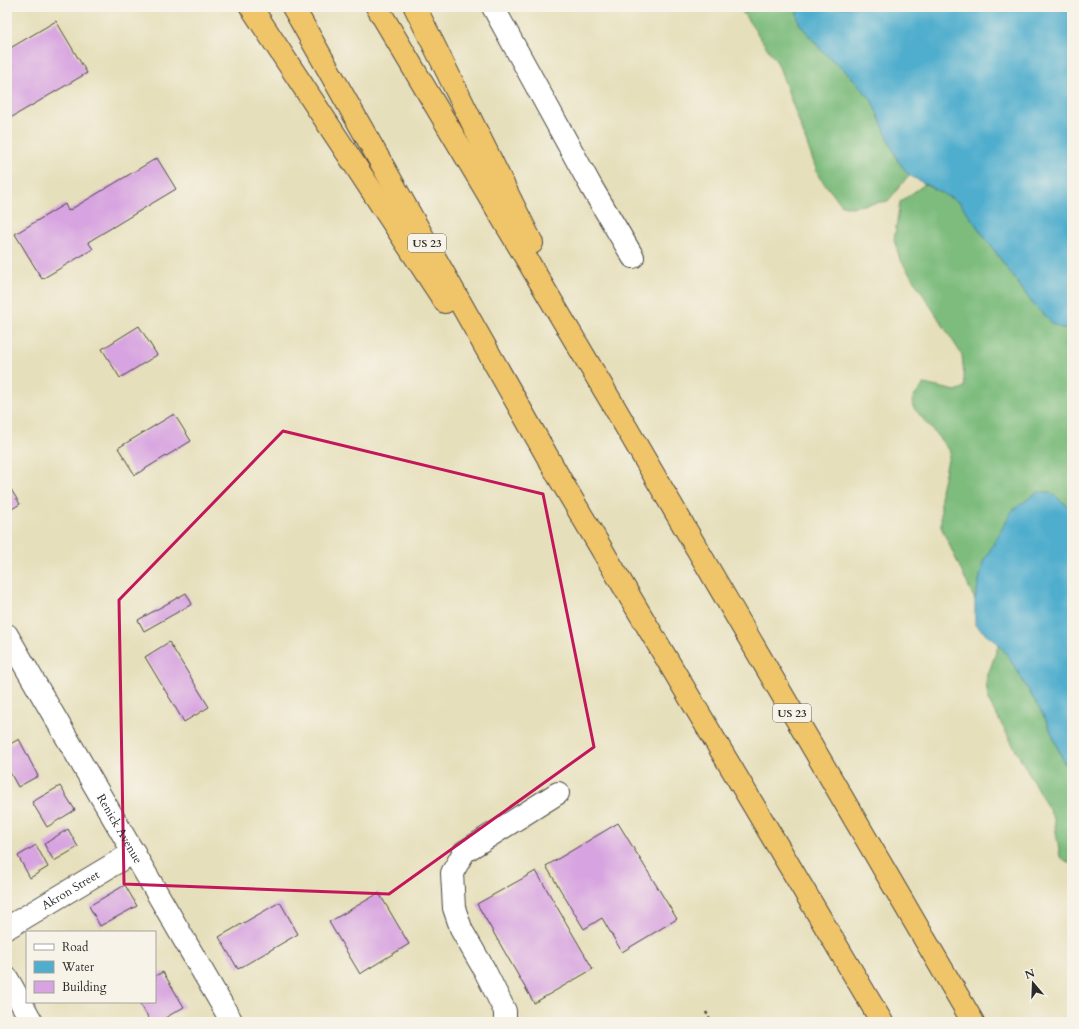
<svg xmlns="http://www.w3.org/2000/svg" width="1079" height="1029" viewBox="0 0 1079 1029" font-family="Cardo,serif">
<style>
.forest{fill:#7dbc7d;stroke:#547454}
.water{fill:#4fadcd;stroke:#3d6c7c}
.building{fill:#d7a3e0}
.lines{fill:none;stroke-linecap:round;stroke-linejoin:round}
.minor-casing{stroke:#474641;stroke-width:24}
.highway-casing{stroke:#474641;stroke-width:24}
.path{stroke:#474641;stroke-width:2.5;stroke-dasharray:3 3;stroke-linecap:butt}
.minor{stroke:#fff;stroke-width:22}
.highway{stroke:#f0c469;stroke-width:22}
.marked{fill:none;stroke:#c2185b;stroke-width:3;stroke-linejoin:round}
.labels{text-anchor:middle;stroke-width:3.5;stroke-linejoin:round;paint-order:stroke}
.shield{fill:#f7f3e8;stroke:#686764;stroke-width:1}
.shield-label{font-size:11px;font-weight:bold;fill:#2b2b2b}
.street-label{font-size:12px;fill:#2b2b2b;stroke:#f7f3e8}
</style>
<rect width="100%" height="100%" fill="#f7f3e8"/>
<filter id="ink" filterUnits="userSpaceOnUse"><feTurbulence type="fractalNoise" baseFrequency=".025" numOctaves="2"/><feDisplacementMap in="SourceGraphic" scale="8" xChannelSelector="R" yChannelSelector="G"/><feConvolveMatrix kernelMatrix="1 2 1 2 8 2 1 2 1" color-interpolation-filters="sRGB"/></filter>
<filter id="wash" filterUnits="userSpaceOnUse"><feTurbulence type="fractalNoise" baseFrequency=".012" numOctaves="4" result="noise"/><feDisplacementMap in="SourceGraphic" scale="16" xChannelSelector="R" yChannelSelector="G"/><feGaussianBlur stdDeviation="0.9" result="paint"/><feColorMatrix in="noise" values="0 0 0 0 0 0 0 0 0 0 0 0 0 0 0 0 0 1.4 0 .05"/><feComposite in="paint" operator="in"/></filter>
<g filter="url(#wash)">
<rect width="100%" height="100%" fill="#e6dfbb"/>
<g class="forest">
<path d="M739 7H796L799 23 822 51 850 75 871 99 898 161 909 175 888 201 851 207 842 205 819 177 778 64Z"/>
<path d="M925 184 960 203 1033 304 1054 325 1072 332V509L1070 507 983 562 975 600 941 527V490L950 451 913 407V398L924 384 956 391 965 387 962 355 900 259 894 240 900 202Z"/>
<path d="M999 644 1010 659 1046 720 1072 781V865L1060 857 1054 819 988 700 986 680Z"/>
</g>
<g class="water">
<path d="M796 7H1072V332L1054 325 1033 304 960 203 909 175 898 161 871 99 850 75 822 51 799 23Z"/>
<path d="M1037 492H1050L1072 509V781L1046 720 1010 659 999 644 975 625V600L983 562 1012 511Z"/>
</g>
<g id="blocks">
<g class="building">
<path d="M56 21 87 73 7 120V50Z"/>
<path d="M157 158 176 189 88 242 93 249 42 279 15 234 65 204 68 211Z"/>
<path d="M139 326 157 355 120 378 102 349Z"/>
<path d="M174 414 191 441 135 475 118 448Z"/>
<path d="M7 483 20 504 7 512Z"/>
<path d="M186 593 192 604 144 631 138 620Z"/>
<path d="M169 642 209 707 184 722 145 657Z"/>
<path d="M19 739 38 776 18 787 7 767V746Z"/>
<path d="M60 786 75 810 47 827 32 802Z"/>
<path d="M618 823 677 919 622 952 602 918 584 929 546 866Z"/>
<path d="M68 829 78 847 54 861 44 844Z"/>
<path d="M36 845 48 867 30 878 18 856Z"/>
<path d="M536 871 593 969 534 1003 477 904Z"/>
<path d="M125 885 137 906 100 926 89 906Z"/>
<path d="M379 893 409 944 360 974 329 922Z"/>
<path d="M280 902 298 934 238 969 219 937Z"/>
<path d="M163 972 184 1007 158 1022H151L139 1002H155V976Z"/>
</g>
</g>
</g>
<g filter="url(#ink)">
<use href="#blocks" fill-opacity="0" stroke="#474641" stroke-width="1"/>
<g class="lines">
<defs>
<g id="minor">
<path d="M493 7 592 188 633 257"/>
<path id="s1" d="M7 635 232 1022"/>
<path id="s2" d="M7 928 134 852"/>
<path d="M7 978 32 1022"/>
<path d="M505 1022V1011L484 969 462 931 454 908 452 873 464 852 558 793"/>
</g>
<g id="highway">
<path d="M251 7 445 302"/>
<path d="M293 7 560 479 882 1022"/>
<path d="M377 7 612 403 973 1022"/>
<path d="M415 7 532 243"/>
</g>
</defs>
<use href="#minor" class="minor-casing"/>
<use href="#highway" class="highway-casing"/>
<path class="path" d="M706 1012 711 1022"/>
<use href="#minor" class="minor"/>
<use href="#highway" class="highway"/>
</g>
</g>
<path class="marked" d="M283 431 543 494 594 747 389 894 124 884 119 600Z"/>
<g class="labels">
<g class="shield">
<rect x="408" y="234" width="38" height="18" rx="3"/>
<rect x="773" y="704" width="38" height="18" rx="3"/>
</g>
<g class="shield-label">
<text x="427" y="247">US 23</text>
<text x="792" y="717">US 23</text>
</g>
<g class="street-label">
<text dy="4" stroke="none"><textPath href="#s1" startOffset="224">Renick Avenue</textPath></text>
<text dy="4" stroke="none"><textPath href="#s2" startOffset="74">Akron Street</textPath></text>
</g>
</g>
<rect width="1079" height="1029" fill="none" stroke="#f7f3e8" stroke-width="24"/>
<rect x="26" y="931" width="130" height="72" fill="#f7f3e8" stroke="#a5a39c"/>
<rect x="34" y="944" width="20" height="6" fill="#ffffff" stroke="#a5a39c"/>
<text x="62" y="951" font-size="12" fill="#2b2b2b">Road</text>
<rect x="34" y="961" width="20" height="12" fill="#4fadcd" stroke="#a5a39c"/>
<text x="62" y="971" font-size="12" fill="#2b2b2b">Water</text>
<rect x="34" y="981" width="20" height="12" fill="#d7a3e0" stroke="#a5a39c"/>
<text x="62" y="991" font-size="12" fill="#2b2b2b">Building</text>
<g transform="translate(1033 983) rotate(341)" stroke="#f7f3e8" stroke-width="3" paint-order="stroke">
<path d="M0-3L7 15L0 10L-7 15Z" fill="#2b2b2b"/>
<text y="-6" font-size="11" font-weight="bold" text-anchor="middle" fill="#2b2b2b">N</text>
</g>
</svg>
